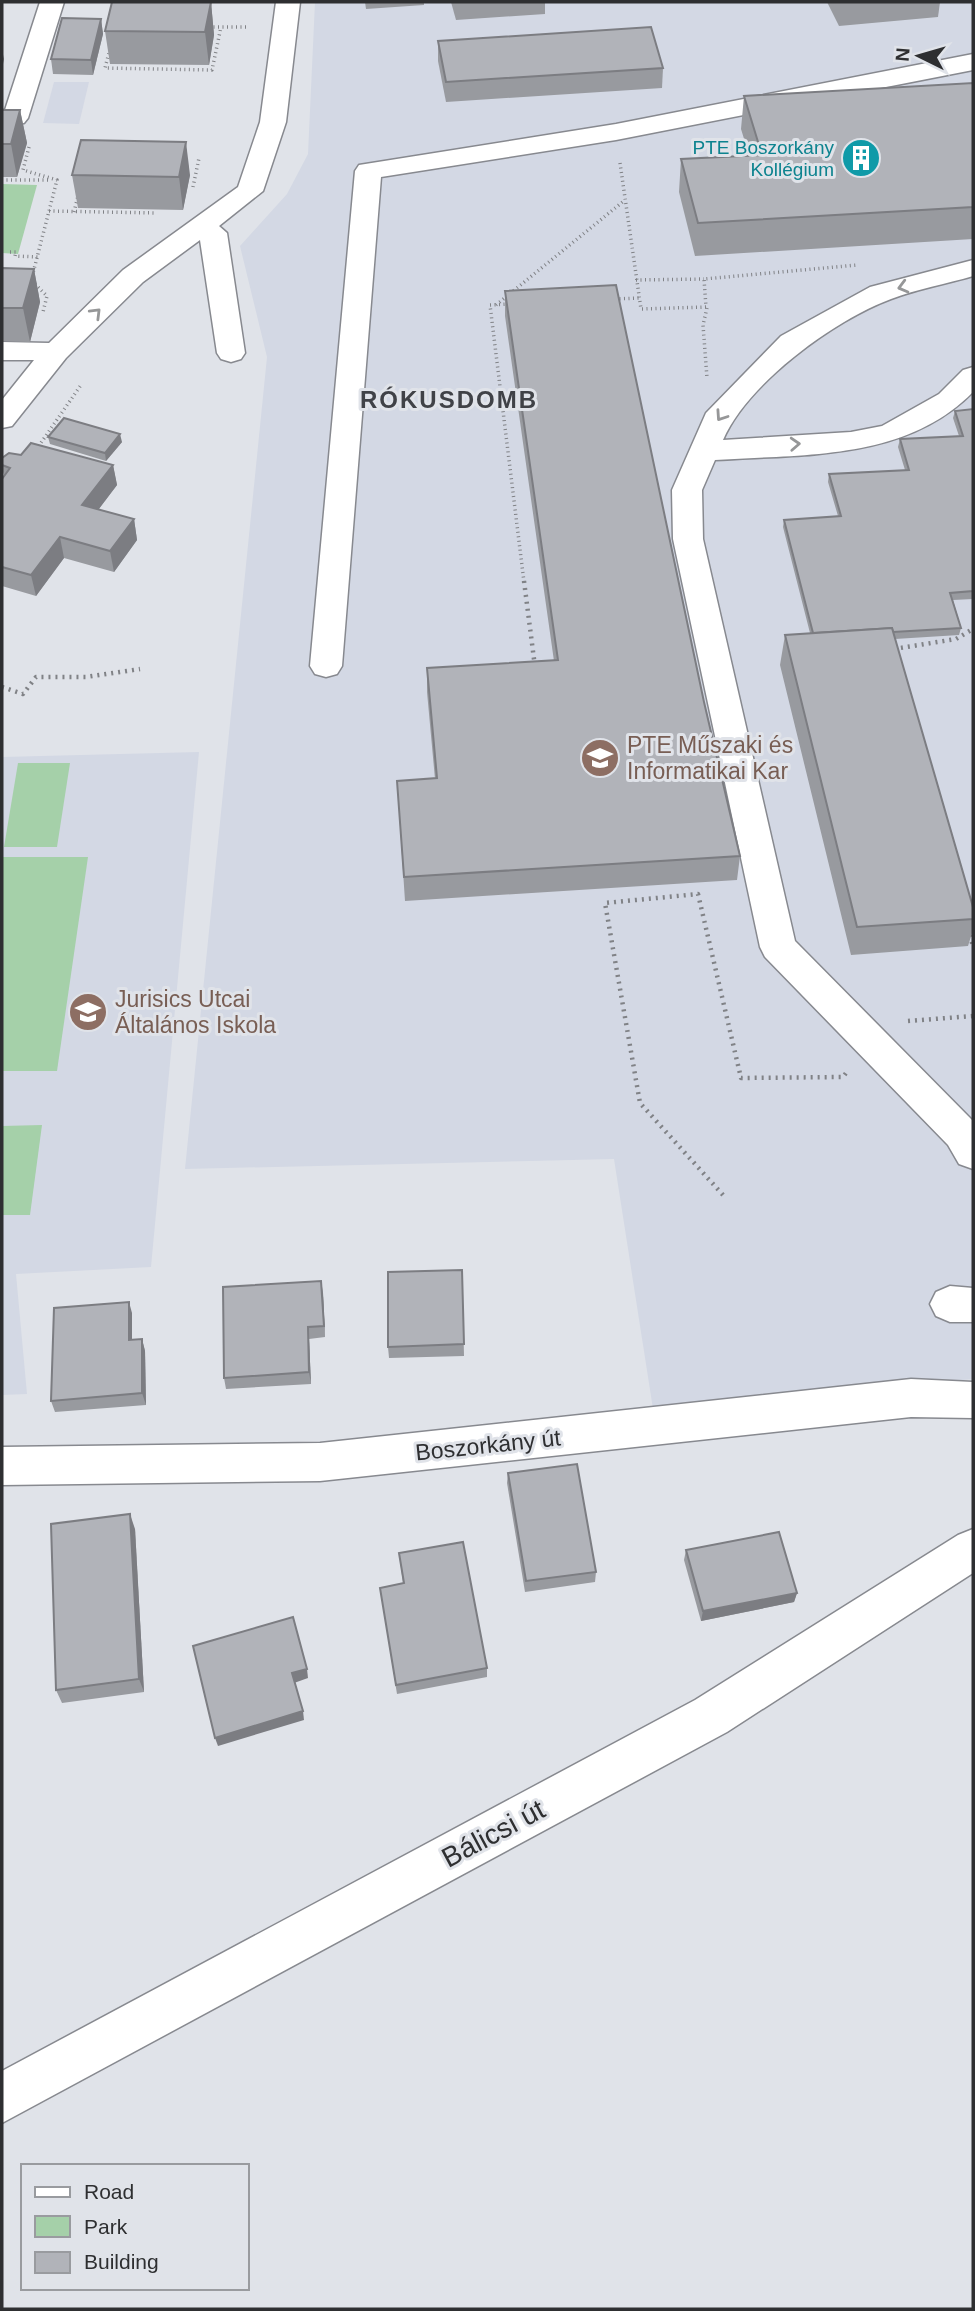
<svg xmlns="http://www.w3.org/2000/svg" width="975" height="2311" viewBox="0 0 975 2311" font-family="Arial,sans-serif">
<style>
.built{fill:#d3d8e4}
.green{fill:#a5d0a9}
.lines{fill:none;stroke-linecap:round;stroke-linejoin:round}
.minor-casing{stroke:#87898f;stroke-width:3}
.path-far1{stroke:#808286;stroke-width:3.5;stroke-dasharray:1 3.5;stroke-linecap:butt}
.path{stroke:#808286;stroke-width:4.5;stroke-dasharray:2 5;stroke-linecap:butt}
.minor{fill:#fff;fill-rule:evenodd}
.wall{fill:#989a9f}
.shaded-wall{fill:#7c7d82}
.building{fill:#b1b3b9;stroke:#7c7d82;stroke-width:2}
.oneway{stroke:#969798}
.labels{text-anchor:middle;stroke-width:6;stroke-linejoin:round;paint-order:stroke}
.far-culture-label{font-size:19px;fill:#0d838f;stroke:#e0e3e9;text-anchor:end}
.education-label{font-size:23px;fill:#785e54;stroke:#e0e3e9;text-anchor:start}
.street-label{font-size:23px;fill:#2e2f31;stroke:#e0e3e9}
.far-district-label{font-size:24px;font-weight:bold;letter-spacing:2px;fill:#404247;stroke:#e0e3e9}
.near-street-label{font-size:28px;fill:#2e2f31;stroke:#e0e3e9}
</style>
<rect width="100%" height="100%" fill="#e0e3e9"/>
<g class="built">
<path d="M315 2H973V1379L653 1409 614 1159 185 1169 267 357 240 246 287 194 308 154Z"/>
<path d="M54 82H89L79 124 43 123Z"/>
<path d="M199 752 151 1267 16 1274 27 1394 2 1395V757Z"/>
</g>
<g class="green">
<path d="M2 184 37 185 18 254 2 253Z"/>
<path d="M18 763H70L57 847H4Z"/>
<path d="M2 857H88L57 1071H2Z"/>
<path d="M42 1125 30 1215H2V1126Z"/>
</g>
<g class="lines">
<defs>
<g id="minor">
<path d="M40 2H64L28 118 24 123 2 126V110H5Z"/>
<path d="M276 2H300L286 122 263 191 219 226 227 233 245 353 241 359 231 362 221 359 217 353 200 240 143 282 66 358 12 426 2 428V400L34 360H2V342L49 343 123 270 238 187 260 122Z"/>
<path d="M973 54V70L616 140 381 177 342 666 337 674 326 677 315 674 310 666 355 171 359 165 616 124Z"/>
<path d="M973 260V276C946 284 917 289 891 299 834 320 747 384 723 440L851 432 882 426 939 394 963 370 973 367V392C905 461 804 454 715 460L702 490 703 539 795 941 973 1121V1169L959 1164 948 1145 765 957 760 947 673 539 672 490 706 413 781 336 870 287Z"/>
<path d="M950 1286 973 1288V1322H950L936 1316 930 1304 936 1292Z"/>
<path d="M911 1379 973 1382V1418L911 1417 320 1481 2 1485V1447L320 1443Z"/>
<path d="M973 1529V1573L727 1732 2 2123V2071L695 1700 958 1535Z"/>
</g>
</defs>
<use href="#minor" class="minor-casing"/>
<g class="path-far1">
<path d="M209 27H249"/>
<path d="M110 49 105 68 212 70 221 27"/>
<path d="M29 147 23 170 57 180 32 277"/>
<path d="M620 163 641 309 706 307 704 279 857 265"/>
<path d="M2 180H49"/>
<path d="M193 187 199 158"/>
<path d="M49 211 157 213"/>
<path d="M74 212 78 196"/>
<path d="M10 252H16L15 256 38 257"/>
<path d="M636 280 704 279"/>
<path d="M35 284 47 296 43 312"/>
<path d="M615 299 639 298"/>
<path d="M509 304 490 305 524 582"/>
<path d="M496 305 625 200"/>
<path d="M707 308 703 325 707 378"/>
<path d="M36 450 81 385"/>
</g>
<g class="path">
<path d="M524 581 535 667"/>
<path d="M894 649 956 639 973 629"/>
<path d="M2 687 23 694 36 677H86L140 669"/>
<path d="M970 935 973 947"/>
<path d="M908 1021 973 1016"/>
<path d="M723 1195 640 1103 605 903 698 894 741 1078 843 1077 846 1073"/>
</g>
<use href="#minor" class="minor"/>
</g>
<g class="wall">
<path d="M211 2 214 35 209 65 110 64 105 31Z"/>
<path d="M365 2H424V5L366 9Z"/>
<path d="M451 2H545V14L456 20Z"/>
<path d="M827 2H940L938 17 839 26Z"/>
<path d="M101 19 103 34 93 75 53 74 51 59Z"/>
<path d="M438 41 663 68 662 88 446 102 438 61Z"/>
<path d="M973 83V239L695 256 679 192 681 159 749 155 741 129 744 96Z"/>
<path d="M2 110H20L27 143 17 177H2Z"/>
<path d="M72 175H190L183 210 78 208Z"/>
<path d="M2 268 34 269 40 302 30 342 2 341Z"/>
<path d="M505 291 704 702 740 856 737 880 405 901 397 781 435 779 427 692V668L554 661 505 316Z"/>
<path d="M973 409V599L953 600 961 628 959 635 895 639 973 907V930L968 946 851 955 780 665 785 635 810 633 783 527 784 520 838 516 828 482 829 474 905 470 898 447 900 439 959 436 953 418 955 411Z"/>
<path d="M48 437 122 442 106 461 50 444Z"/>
<path d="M2 458 113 465 117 485 98 510 134 519 137 540 114 572 64 558 36 596 2 586V479L4 476 2 468Z"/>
<path d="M462 1270 464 1356 389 1358 388 1347Z"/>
<path d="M323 1293 325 1337 309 1339 311 1384 226 1389 224 1378Z"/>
<path d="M132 1313V1340L142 1339 145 1351 146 1405 55 1412 51 1401Z"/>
<path d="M508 1473 596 1572 595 1582 525 1592 507 1483Z"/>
<path d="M135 1529 144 1692 62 1703 56 1690Z"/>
<path d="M686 1550 797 1593 794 1602 701 1621 684 1560Z"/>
<path d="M399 1553 487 1668V1677L397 1694 380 1588 403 1583Z"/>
</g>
<g class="shaded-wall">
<path d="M211 2 214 35 209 65 205 32Z"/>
<path d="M101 19 103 34 93 75 91 60Z"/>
<path d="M2 50 4 59 2 69Z"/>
<path d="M20 110 27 143 17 177 11 144Z"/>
<path d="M186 142 190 175 183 210 179 177Z"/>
<path d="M34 269 40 302 30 342 23 308Z"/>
<path d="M120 434 122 442 106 461 105 453Z"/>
<path d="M113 465 117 485 86 526 82 505Z"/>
<path d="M134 519 137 540 114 572 110 551Z"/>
<path d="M60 537 64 558 36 596 31 575Z"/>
<path d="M321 1281 323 1293 325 1337 324 1326Z"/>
<path d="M129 1302 132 1313V1352L129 1340Z"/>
<path d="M308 1327 309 1339 311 1384 309 1372Z"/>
<path d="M142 1339 145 1351 146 1405 142 1393Z"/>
<path d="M130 1514 135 1529 144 1692 139 1679Z"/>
<path d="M797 1593 794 1602 701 1621 703 1611Z"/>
<path d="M307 1669 308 1678 294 1683 292 1673Z"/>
<path d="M303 1711 304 1720 218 1746 215 1738Z"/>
</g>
<g class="building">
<path d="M112 2H211L205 32 105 31Z"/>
<path d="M62 18 101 19 91 60 51 59Z"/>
<path d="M651 27 663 68 446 82 438 41Z"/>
<path d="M973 83V207L698 223 681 159 762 155 744 96Z"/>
<path d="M2 110H20L11 144H2Z"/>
<path d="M81 140 186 142 179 177 72 175Z"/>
<path d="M2 268 34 269 23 308H2Z"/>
<path d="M616 285 704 702 740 856 404 877 397 781 437 778 427 668 558 660 505 291Z"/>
<path d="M973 409V591L950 593 961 628 893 632 892 628 813 633 784 520 841 516 829 474 909 470 900 439 963 436 955 411Z"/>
<path d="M64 418 120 434 105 453 48 437Z"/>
<path d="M31 443 113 465 82 505 134 519 110 551 60 537 31 575 2 567V479L10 468 2 465V458L9 453 21 455Z"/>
<path d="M892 628 973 907V919L857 927 785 635Z"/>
<path d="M462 1270 464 1344 388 1347V1272Z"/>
<path d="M321 1281 324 1326 308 1327 309 1372 224 1378 223 1287Z"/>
<path d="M129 1302V1340L142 1339V1393L51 1401 54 1308Z"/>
<path d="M577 1464 596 1572 526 1581 508 1473Z"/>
<path d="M130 1514 139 1679 56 1690 51 1524Z"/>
<path d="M779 1532 797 1593 703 1611 686 1550Z"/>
<path d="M463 1542 487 1668 396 1685 380 1588 404 1583 399 1553Z"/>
<path d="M293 1617 307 1669 292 1673 303 1711 215 1738 193 1646Z"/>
</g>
<defs><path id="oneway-chevron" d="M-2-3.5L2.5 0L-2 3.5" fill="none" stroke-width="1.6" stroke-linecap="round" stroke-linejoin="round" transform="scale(1.75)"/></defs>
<g class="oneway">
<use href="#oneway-chevron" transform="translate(903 287) rotate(165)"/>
<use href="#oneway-chevron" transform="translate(96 313) rotate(-45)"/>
<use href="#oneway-chevron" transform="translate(721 416) rotate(124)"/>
<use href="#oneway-chevron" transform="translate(795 444) rotate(-3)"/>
</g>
<defs>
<symbol id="building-disc" viewBox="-11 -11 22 22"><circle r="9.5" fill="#0f9aa8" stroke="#e0e3e9"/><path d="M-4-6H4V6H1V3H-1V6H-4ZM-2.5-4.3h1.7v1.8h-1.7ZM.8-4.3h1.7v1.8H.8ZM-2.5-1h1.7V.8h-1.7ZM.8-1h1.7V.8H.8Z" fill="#fff"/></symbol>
<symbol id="university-disc" viewBox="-11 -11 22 22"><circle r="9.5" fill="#8d6e63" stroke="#e0e3e9"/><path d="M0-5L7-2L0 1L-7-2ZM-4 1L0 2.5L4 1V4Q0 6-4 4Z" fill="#fff"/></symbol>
<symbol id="school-disc" viewBox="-11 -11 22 22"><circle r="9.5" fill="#8d6e63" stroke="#e0e3e9"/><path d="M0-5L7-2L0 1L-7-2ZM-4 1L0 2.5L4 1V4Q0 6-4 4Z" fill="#fff"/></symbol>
</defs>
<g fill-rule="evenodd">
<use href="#building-disc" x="839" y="136" width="44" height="44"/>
<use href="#university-disc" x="578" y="736" width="44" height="44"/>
<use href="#school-disc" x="66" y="990" width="44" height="44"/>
</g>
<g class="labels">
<g class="far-culture-label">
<text x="834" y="154">PTE Boszorkány<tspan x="834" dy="22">Kollégium</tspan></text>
</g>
<g class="education-label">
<text x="627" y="753">PTE Műszaki és<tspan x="627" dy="26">Informatikai Kar</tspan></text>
<text x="115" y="1007">Jurisics Utcai<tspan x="115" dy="26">Általános Iskola</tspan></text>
</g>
<g class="street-label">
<text transform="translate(488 1445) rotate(-6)" y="8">Boszorkány út</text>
</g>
<g class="far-district-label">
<text x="449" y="408">RÓKUSDOMB</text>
</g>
<g class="near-street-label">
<text transform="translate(493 1833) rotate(-28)" y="10">Bálicsi út</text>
</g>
</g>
<rect width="975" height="2311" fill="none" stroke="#2e2f31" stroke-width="7"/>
<rect x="21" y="2164" width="228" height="126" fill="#e0e3e9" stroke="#999b9f" stroke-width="2"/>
<rect x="35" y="2187" width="35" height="10" fill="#ffffff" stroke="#999b9f" stroke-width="2"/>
<text x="84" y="2199" font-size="21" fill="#2e2f31">Road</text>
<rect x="35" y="2216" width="35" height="21" fill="#a5d0a9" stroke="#999b9f" stroke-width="2"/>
<text x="84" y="2234" font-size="21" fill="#2e2f31">Park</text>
<rect x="35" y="2252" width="35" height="21" fill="#b1b3b9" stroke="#999b9f" stroke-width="2"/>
<text x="84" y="2269" font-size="21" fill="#2e2f31">Building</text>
<g transform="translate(919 56) rotate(275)" stroke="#e0e3e9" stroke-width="5" paint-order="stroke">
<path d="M0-5L12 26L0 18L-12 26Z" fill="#2e2f31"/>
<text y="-10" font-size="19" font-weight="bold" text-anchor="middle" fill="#2e2f31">N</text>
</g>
</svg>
